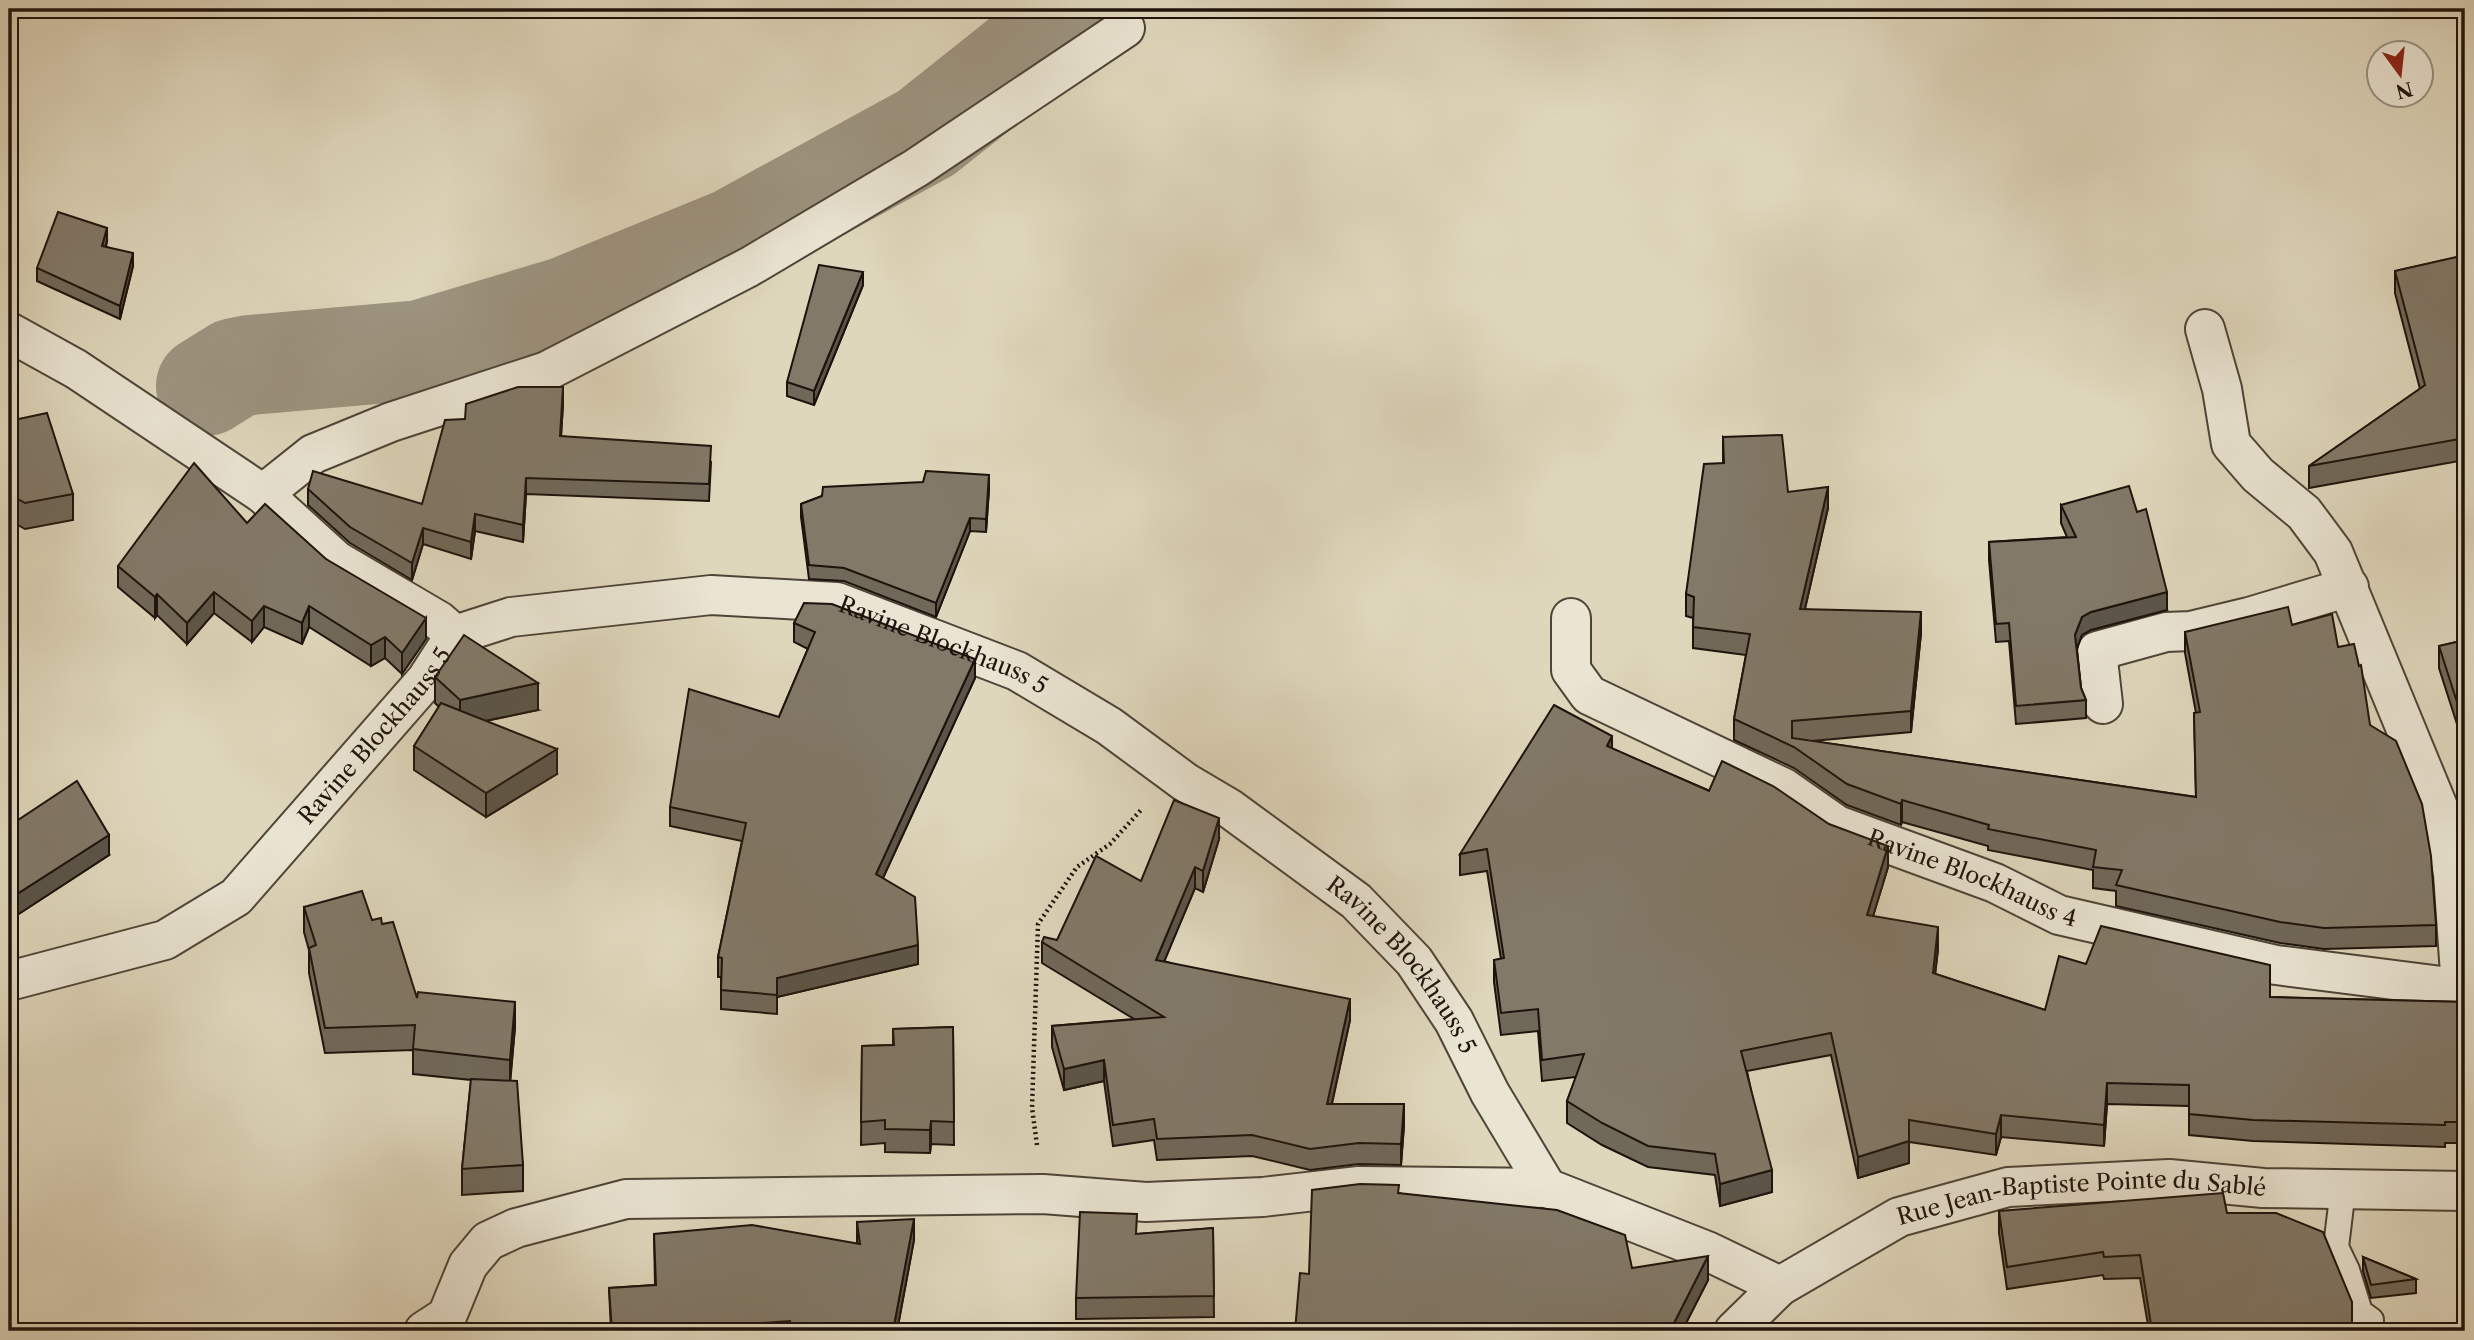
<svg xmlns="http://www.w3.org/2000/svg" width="2474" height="1340" viewBox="0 0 2474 1340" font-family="'Libre Caslon Text',serif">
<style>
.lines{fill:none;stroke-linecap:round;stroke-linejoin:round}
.river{stroke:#9d9480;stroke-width:100}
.lane-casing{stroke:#4e4438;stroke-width:28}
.street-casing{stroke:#4e4438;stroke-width:42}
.path{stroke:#1e130c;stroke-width:4.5;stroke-dasharray:2 3.5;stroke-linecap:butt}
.lane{stroke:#eae5d3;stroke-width:24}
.street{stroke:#eae5d3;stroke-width:38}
.wall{fill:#706859;stroke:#1e130c;stroke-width:2}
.shaded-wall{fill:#5b5549;stroke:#1e130c;stroke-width:2}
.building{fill:#827968;stroke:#1e130c;stroke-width:2}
.labels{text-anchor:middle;stroke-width:5;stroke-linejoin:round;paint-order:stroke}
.street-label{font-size:23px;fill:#1e130c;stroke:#eae5d3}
</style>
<rect width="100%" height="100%" fill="#dfd7bc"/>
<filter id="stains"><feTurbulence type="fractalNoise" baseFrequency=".00286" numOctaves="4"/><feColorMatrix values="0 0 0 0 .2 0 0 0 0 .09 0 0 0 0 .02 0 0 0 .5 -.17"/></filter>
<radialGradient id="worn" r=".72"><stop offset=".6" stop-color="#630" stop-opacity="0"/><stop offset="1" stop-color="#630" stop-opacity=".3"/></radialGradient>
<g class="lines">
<path class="river" d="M206 386 235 368 250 365 421 350 565 307 734 238 926 133 1039 43 1090 9"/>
<defs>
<path id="lane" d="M2343 1189 2336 1247 2347 1270 2360 1312 2371 1320V1331"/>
<g id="street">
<path d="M2205 329 2222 389 2231 444 2258 475 2304 513 2333 552 2443 819 2453 874 2461 988"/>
<path d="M9 332 76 369 263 494 337 561 439 621 455 635"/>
<path d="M263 494 313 454 391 422 547 371 749 267 916 168 1125 28"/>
<path id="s1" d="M1571 618V670L1589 695 1784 788 1837 825 1995 883 2059 915 2276 965 2465 989"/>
<path d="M2103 704 2097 651 2166 632 2191 631 2249 617 2349 587"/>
<path id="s2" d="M9 981 165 940 236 897 426 680 455 635 511 617 711 595 837 602 1017 671 1109 726 1185 782 1229 808 1356 901 1414 961 1454 1021 1490 1093 1547 1188 1707 1251 1780 1286"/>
<path d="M424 1331 447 1316 468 1265 488 1241 516 1228 626 1199 1043 1194 1146 1202 1263 1197 1359 1186 1547 1188"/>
<path id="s3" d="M1734 1331 1780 1286 1899 1217 2008 1187 2169 1179 2263 1188 2465 1191"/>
</g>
</defs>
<use href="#lane" class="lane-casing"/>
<use href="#street" class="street-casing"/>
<path class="path" d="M1037 1145 1032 1108 1038 924 1077 867 1110 844 1141 810"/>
<use href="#lane" class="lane"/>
<use href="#street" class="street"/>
</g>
<g class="wall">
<path d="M2465 238V460L2309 488V466L2420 389 2395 293V271L2458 257V240Z"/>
<path d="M107 241 106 246 133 266 120 319 37 281V268Z"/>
<path d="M863 285 814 405 787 396V382Z"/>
<path d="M563 404 561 436 711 462 709 501 526 494 523 542 475 531 471 559 423 544 412 580 350 543 308 505V489L422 504 465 419Z"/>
<path d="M9 421 73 494V520L25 529 9 520Z"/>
<path d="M1723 437 1788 492 1828 508 1805 609 1921 633 1911 732 1812 741 2196 797 2194 713H2196L2185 653V632L2292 625 2338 647 2370 725 2436 925V946L2324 949 2280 943 2116 906V891L2093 888V870L1988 850V846L1902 822 1901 825 1847 805 1794 768 1734 740V719L1746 655 1693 648V618L1686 616V594L1723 463Z"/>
<path d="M989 489 986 532 970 531 936 617 844 581 809 579 801 517V504L822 496Z"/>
<path d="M2061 505 2167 610 2091 630 2082 635 2077 649 2081 688 2086 700V718L2016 724 2009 641 1996 642 1989 560V542L2067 537 2061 523Z"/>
<path d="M247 523 326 559 426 639 402 674 385 658 371 666 309 627 302 644 264 627 252 642 214 613 187 644 157 615 155 618 118 587V566Z"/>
<path d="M794 623 975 678 883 878 918 964 777 997V1014L721 1009V977H718V957L742 841 670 826V807L779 717 808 649 794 642Z"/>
<path d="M2465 640V749L2439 668V646Z"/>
<path d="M435 677 538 710 486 721 557 774 486 817 414 770V746L439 707 435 703Z"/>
<path d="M1612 749 1888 867 1873 916 1938 949 1935 974 2045 1010 2086 964 2270 997 2465 1002V1143H2445V1147L2253 1141 2189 1135V1106L2107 1104 2104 1146 2001 1137 1996 1155 1909 1142V1163L1858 1178 1831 1055 1747 1071 1772 1192 1720 1206 1715 1175 1648 1167 1602 1145 1567 1123V1101L1576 1077 1542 1081 1538 1031 1501 1035 1494 982V960L1501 959 1487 871 1460 875V854Z"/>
<path d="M2459 779 2465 783V828L2459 801Z"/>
<path d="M9 826 109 855 17 915 9 901Z"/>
<path d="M1219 839 1203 892 1195 888 1164 961 1350 1020 1332 1104 1404 1125 1401 1165 1359 1164 1310 1170 1252 1156 1157 1160 1154 1140 1113 1146 1104 1081 1064 1090 1052 1047V1026L1134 1019 1042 963V942L1057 940 1141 881Z"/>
<path d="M304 907 372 920 382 924 417 998 515 1027 510 1080 523 1165V1191L462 1195V1169L471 1080 413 1074V1050L325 1053 309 973V950L304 932Z"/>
<path d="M953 1027 954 1145 931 1144 930 1153 885 1152V1143L861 1145 862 1046 893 1045V1029Z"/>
<path d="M1399 1193 1632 1268 1708 1280 1682 1331H1295L1309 1274Z"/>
<path d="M1999 1211 2227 1213 2352 1331H2149L2140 1278 2104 1279 2103 1275 2007 1289 1999 1233Z"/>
<path d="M857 1222 914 1240 897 1331H611L609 1288 655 1285 654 1234 857 1244Z"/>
<path d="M1213 1228 1214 1317 1076 1319V1298L1137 1234Z"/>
<path d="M2363 1257 2416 1279V1293L2371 1298 2363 1271Z"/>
</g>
<g class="shaded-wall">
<path d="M107 228V241L102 259V246Z"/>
<path d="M133 253V266L120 319V306Z"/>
<path d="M863 272V285L814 405V391Z"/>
<path d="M563 387V404L560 453V436Z"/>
<path d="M989 475V489L986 532V519Z"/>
<path d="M526 478V494L523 542V525Z"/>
<path d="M1828 487V508L1800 630V609Z"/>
<path d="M475 514V531L471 559V542Z"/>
<path d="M970 518V531L936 617V603Z"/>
<path d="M423 528V544L412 580V563Z"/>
<path d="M214 592V613L187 644V623Z"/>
<path d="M2167 592V610L2091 630 2082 635 2075 653V635L2082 617 2091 612Z"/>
<path d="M157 594V615L155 618V597Z"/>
<path d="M264 606V627L252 642V621Z"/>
<path d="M309 606V627L302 644V623Z"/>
<path d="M1921 612V633L1911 732V711Z"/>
<path d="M426 618V639L402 674V653Z"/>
<path d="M385 637V658L371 666V645Z"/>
<path d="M12 649V675L9 682V656Z"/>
<path d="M975 659V678L876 893V874Z"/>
<path d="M538 683V710L460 726V700Z"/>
<path d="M1612 736V757L1607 746Z"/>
<path d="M557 749V774L486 817V793Z"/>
<path d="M1902 800V822L1901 825V804Z"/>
<path d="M1219 818V839L1203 892V871Z"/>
<path d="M109 835V855L17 915V894Z"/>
<path d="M1888 846V867L1867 936V915Z"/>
<path d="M1195 867V888L1156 981V960Z"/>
<path d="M1938 927V949L1933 994V973Z"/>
<path d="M918 945V964L777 997V1014V978Z"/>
<path d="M1350 999V1020L1327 1125V1104Z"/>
<path d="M515 1002V1027L510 1085V1060Z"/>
<path d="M1104 1060V1081L1064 1090V1069Z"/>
<path d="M2107 1083V1104L2104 1146V1125Z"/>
<path d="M1404 1104V1125L1401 1165V1144Z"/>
<path d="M2001 1115V1137L1996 1155V1134Z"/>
<path d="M931 1121V1144L930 1153V1130Z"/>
<path d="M1909 1141V1163L1858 1178V1157Z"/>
<path d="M1772 1170V1192L1720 1206V1184Z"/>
<path d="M914 1219V1240L897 1331H893Z"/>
<path d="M1708 1256V1280L1682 1331H1670Z"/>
</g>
<g class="building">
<path d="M58 212 107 228 102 246 133 253 120 306 37 268Z"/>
<path d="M2465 238V438L2309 466 2425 385 2395 271 2461 256 2458 240Z"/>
<path d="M819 265 863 272 814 391 787 382Z"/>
<path d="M518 387H563L560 436 711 446 709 484 526 478 523 525 475 514 471 542 423 528 412 563 350 527 308 489 313 471 422 504 445 420 465 419 466 404Z"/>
<path d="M47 413 73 494 25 503 9 494V421Z"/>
<path d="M1782 435 1788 492 1828 487 1800 609 1921 612 1911 711 1792 721V738L2196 797 2194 713 2200 712 2185 632 2288 607 2292 625 2332 614 2338 647 2354 644 2359 666 2361 665 2370 725 2396 741 2422 804 2431 856 2436 925 2324 928 2280 922 2116 885 2122 870 2093 867 2096 850 1988 829 1989 825 1902 800 1901 804 1847 784 1794 747 1734 719 1750 634 1693 627 1694 597 1686 594 1704 464 1724 463 1723 437Z"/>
<path d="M194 463 247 523 265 504 326 559 426 618 402 653 385 637 371 645 309 606 302 623 264 606 252 621 214 592 187 623 157 594 155 597 118 566Z"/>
<path d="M926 471 989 475 986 519 970 518 936 603 844 568 809 565 801 504 822 496 823 487 923 482Z"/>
<path d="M2129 486 2137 512 2146 509 2167 592 2091 612 2082 617 2075 635 2081 688 2086 700 2016 706 2009 623 1996 624 1989 542 2076 537 2061 505Z"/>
<path d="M804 603 832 604 975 659 876 874 915 897 918 945 777 978V995L721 990 722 958 718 957 746 823 670 807 689 689 779 717 815 632 794 623Z"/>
<path d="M464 635 538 683 460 700 435 677Z"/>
<path d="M2465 640V727L2439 646Z"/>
<path d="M441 703 557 749 486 793 414 746Z"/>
<path d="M1554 705 1612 736 1607 746 1709 791 1722 761 1773 786 1829 824 1888 846 1867 915 1938 927 1933 973 2045 1010 2059 956 2086 964 2101 926 2270 965V997L2465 1002V1122H2445V1125L2253 1120 2189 1114V1085L2107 1083 2104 1125 2001 1115 1996 1134 1909 1120V1141L1858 1157 1831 1033 1741 1051 1772 1170 1720 1184 1715 1154 1648 1146 1602 1123 1567 1101 1584 1054 1542 1060 1538 1009 1501 1013 1494 960 1504 958 1487 849 1460 854Z"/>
<path d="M2459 779 2465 783V806Z"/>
<path d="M77 781 109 835 17 894 9 881V826Z"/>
<path d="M1174 800 1219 818 1203 871 1195 867 1156 960 1350 999 1327 1104H1404L1401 1144 1359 1143 1310 1149 1252 1135 1157 1139 1154 1119 1113 1125 1104 1060 1064 1069 1052 1026 1164 1017 1042 942 1044 937 1057 940 1096 856 1141 881Z"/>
<path d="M362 891 372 920 381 918 382 924 393 922 417 998 418 992 515 1002 510 1060 413 1049 415 1025 325 1028 309 948 316 945 304 907Z"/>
<path d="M953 1027 954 1122 931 1121 930 1130 885 1129V1120L861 1122 862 1046 894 1045 893 1029Z"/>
<path d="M471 1079 517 1081 523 1165 462 1169Z"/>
<path d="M1360 1184 1399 1185 1398 1193 1557 1210 1625 1235 1632 1268 1708 1256 1670 1331H1658L1624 1327 1622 1331H1295L1300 1273 1309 1274 1312 1190Z"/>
<path d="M2223 1193 2227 1213H2276L2323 1232 2352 1302V1331H2152L2140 1255 2104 1257 2103 1252 2007 1267 1999 1211Z"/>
<path d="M1080 1212 1137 1214 1136 1234 1213 1228 1214 1296 1076 1298Z"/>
<path d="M914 1219 893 1331H790V1321L689 1328V1331H612L609 1288 656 1285 654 1234 752 1225 860 1244 857 1222Z"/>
<path d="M2363 1257 2416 1279 2371 1285Z"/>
<path d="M956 1329 969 1331H956Z"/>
</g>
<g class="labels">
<g class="street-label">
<text dy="8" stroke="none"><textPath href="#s2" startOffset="1087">Ravine Blockhauss 5</textPath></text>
<text dy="8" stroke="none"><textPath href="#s2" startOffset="457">Ravine Blockhauss 5</textPath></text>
<text dy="8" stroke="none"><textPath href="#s1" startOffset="509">Ravine Blockhauss 4</textPath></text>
<text dy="8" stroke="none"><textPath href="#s2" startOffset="1654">Ravine Blockhauss 5</textPath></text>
<text dy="8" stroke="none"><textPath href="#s3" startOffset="387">Rue Jean-Baptiste Pointe du Sablé</textPath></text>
</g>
</g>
<rect width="2474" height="1340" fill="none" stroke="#dfd7bc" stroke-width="35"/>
<rect x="10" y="10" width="2453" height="1319" fill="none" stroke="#1e130c" stroke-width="3.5"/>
<rect x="18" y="18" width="2439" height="1305" fill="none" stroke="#1e130c" stroke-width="2"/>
<g transform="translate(2400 74) rotate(165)"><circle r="33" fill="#eae5d3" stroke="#989183" stroke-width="2"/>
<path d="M0-5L12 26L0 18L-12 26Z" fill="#8f2418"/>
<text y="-10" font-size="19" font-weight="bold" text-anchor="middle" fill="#1e130c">N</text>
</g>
<rect width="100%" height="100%" filter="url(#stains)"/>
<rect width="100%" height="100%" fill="url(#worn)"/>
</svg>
